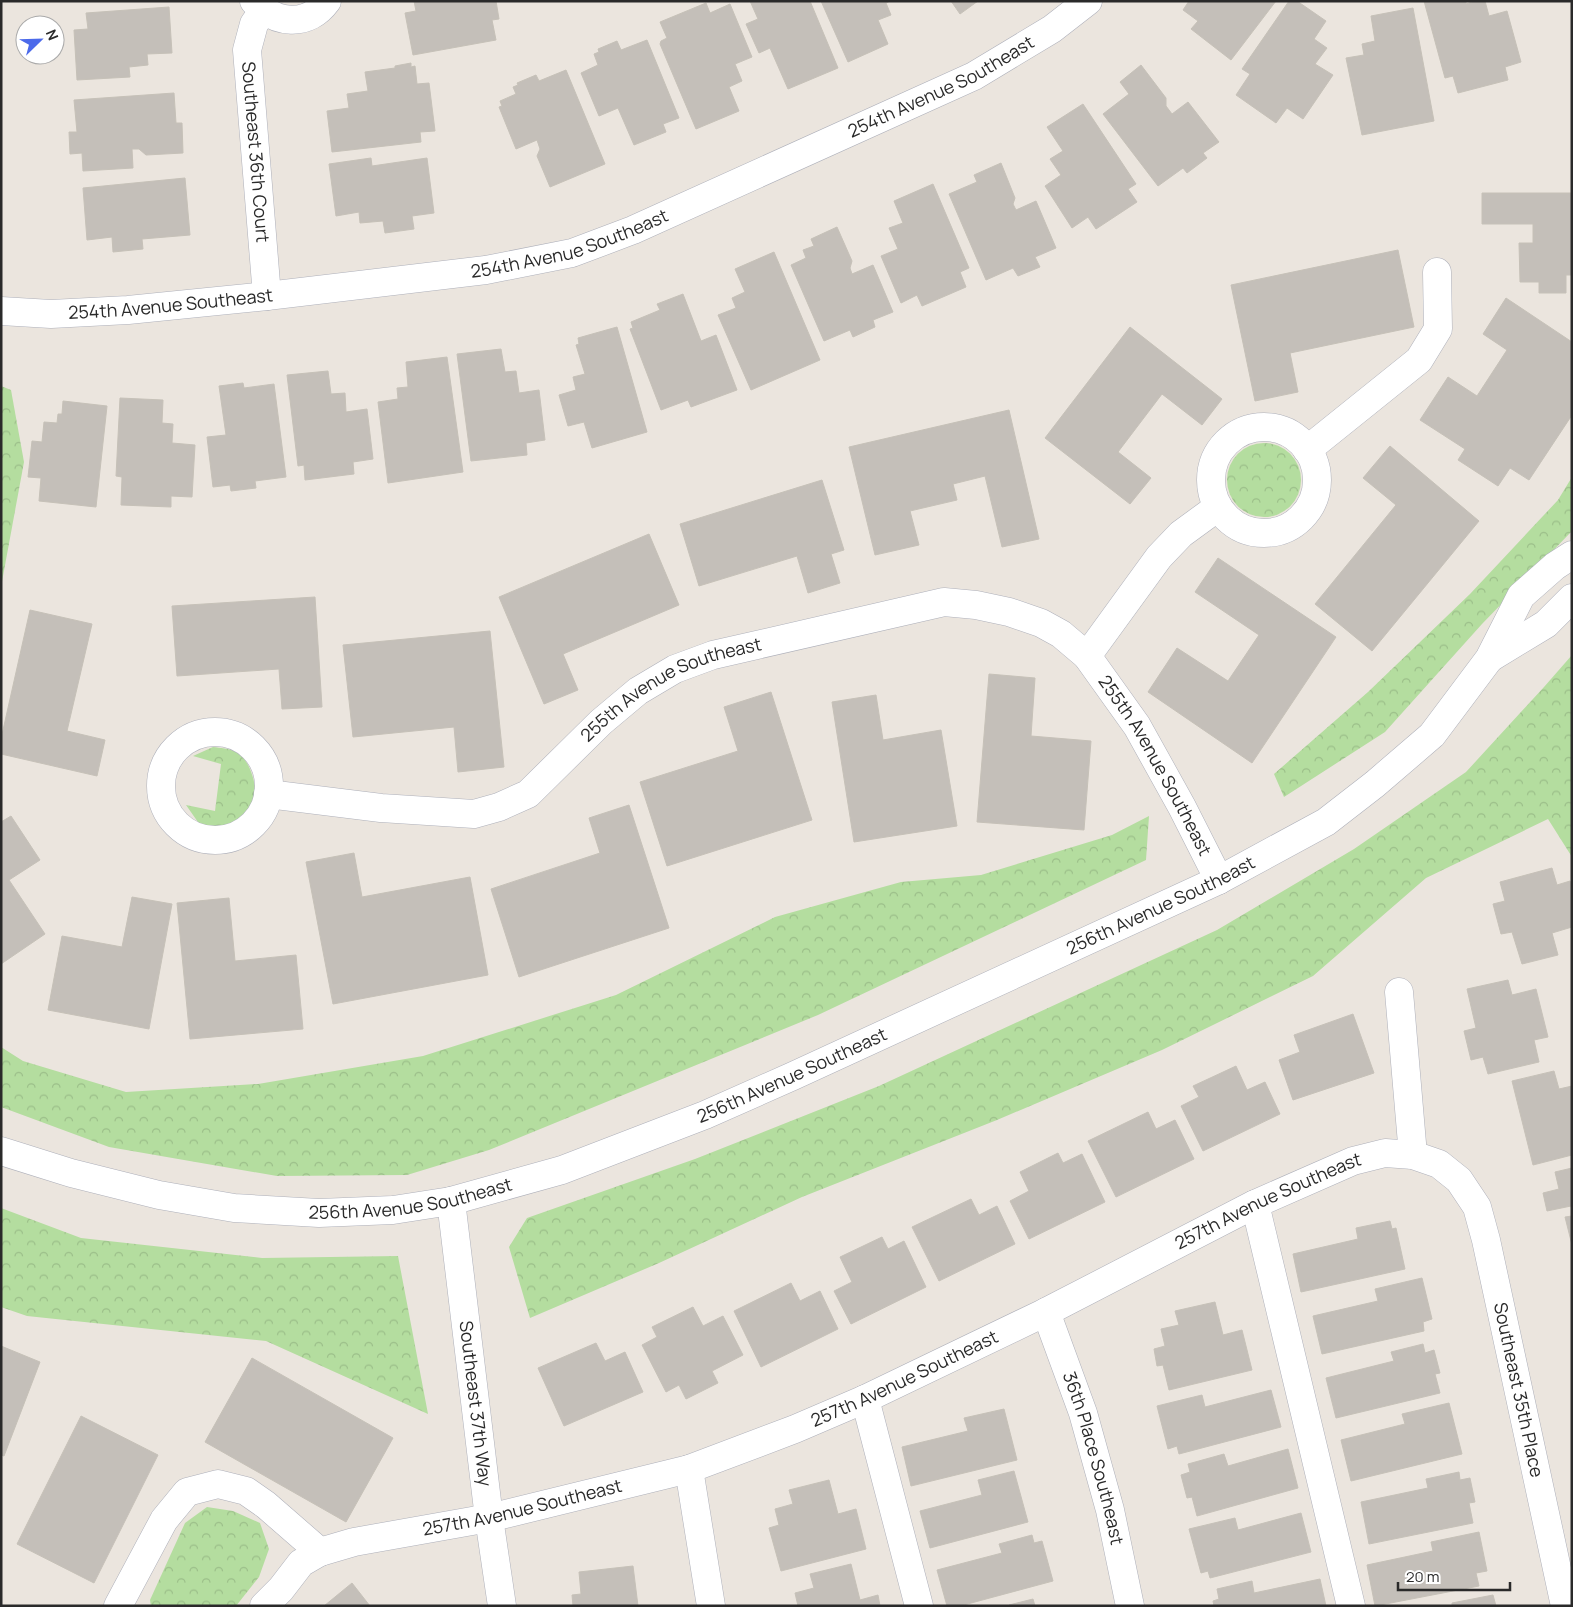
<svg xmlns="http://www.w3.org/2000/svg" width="1573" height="1607" viewBox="0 0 1573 1607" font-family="Manrope,sans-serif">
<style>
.forest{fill:url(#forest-crowns)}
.building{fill:#c4bfb9;stroke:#c6c1b8}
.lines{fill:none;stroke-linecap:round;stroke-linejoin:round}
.minor-casing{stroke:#aeb0ba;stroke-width:29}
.minor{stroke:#fff;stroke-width:28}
.labels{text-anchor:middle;stroke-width:4;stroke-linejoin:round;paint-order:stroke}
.street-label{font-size:18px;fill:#2a2a2a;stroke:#fff}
</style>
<defs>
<pattern id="forest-crowns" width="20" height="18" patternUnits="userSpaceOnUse" patternTransform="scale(1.25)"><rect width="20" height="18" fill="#b4dd9f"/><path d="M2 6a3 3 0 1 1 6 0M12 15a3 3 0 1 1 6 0" fill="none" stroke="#9bbe89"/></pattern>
</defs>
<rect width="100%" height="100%" fill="#ebe5de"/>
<g class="forest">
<path d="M1 386 11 390 24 462 1 587Z"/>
<circle cx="1264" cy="480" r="37"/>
<path d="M1572 477V531L1482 624 1385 732 1284 797 1274 774 1368 692 1470 594 1558 500Z"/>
<path d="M1572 655V857L1548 819 1426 878 1313 976 1162 1050 997 1120 802 1197 659 1263 530 1318 509 1247 527 1218 695 1159 879 1086 1217 930 1354 849 1466 772 1544 687Z"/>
<path d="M213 747C220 748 229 748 236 752 243 756 247 762 250 769 267 809 238 832 200 825L186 805 215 811 221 764 193 756Z"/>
<path d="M1149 816 1146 860 818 1015 489 1150 407 1175 277 1176 109 1147 1 1107V1047L23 1061 126 1092 258 1084 423 1056 616 995 775 917 901 882 981 875 1112 835Z"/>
<path d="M1 1208 81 1238 262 1258 398 1256 428 1414 266 1341 27 1316 1 1307Z"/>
<path d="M207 1507 233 1511 260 1523 269 1549 259 1577 236 1606H151L150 1600 185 1523Z"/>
</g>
<g class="building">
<path d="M414 1H496L499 19 492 20 496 40 413 55 405 13 416 11Z"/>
<path d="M750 1H810L838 68 788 89 770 48 759 53 746 24 758 19Z"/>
<path d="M821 1H890L886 3 891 15 878 20 888 44 848 62Z"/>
<path d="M951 1H978L960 14Z"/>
<path d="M1189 1H1276L1231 60 1191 29 1198 21 1183 10Z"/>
<path d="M1289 1H1297L1326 21 1314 39 1327 48 1315 64 1333 75 1303 119 1287 108 1276 123 1236 95 1250 74 1242 69Z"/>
<path d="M1424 1H1466V4L1475 1H1485L1489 16 1507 11 1521 62 1505 67 1508 80 1458 93 1453 76 1445 78Z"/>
<path d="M706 3 710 13 730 4 752 57 735 64 742 81 729 87 739 111 696 129 660 44 661 41 667 38 660 22Z"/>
<path d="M169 7 172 53 147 54 148 65 129 67 130 77 77 80 74 30 88 29 86 13Z"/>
<path d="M1413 8 1434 121 1362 135 1346 58 1364 55 1362 44 1375 41 1371 16Z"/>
<path d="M647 40 679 118 663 124 666 132 634 145 618 108 599 116 581 73 598 65 594 54 599 52 598 49 617 41 621 50Z"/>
<path d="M411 63V67L415 66 417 84 429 83 435 131 420 132 421 142 332 152 327 111 349 108 347 94 368 91 365 72 395 68V66Z"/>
<path d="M1141 65 1166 98V106L1172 114 1188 102 1219 142 1203 153 1207 158 1187 173 1183 168 1158 186 1103 114 1129 94 1120 82Z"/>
<path d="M566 70 605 164 550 187 537 156 540 149 537 140 516 149 499 107 502 106 500 101 516 94 513 87 518 85 517 83 536 75 539 81Z"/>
<path d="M174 93 176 123H182L183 153 146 155 139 149H132L133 168 83 171 82 153 70 154 69 132H77L74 100Z"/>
<path d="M1083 104 1136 184 1128 189 1137 202 1096 229 1088 217 1072 228 1045 186 1061 175 1050 159 1063 151 1047 127Z"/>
<path d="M371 158 372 166 427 158 434 213 412 216 414 229 385 233 383 221 360 223 359 212 336 216 329 164Z"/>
<path d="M1001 163 1015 198 1013 204 1016 210 1036 201 1056 248 1035 257 1040 267 1018 276 1013 268 986 280 949 194 977 182 974 175Z"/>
<path d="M185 178 190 235 142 239 143 249 113 252 112 237 87 240 83 188Z"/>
<path d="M933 184 969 268 960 272 966 287 922 306 917 295 901 303 881 256 898 249 889 228 903 223 894 201Z"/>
<path d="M1482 193H1572V275H1566V293H1539V282H1520L1519 243H1533V224H1482Z"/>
<path d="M837 227 852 261 850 268 852 274 873 265 893 312 873 320 875 327 853 337 850 330 824 341 791 265 806 258 803 250 814 246 811 239Z"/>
<path d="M1398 250 1414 327 1290 353 1298 392 1255 401 1231 285Z"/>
<path d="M774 252 820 360 751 390 718 315 736 308 732 298 745 292 735 269Z"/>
<path d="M683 294 701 341 716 335 737 390 691 407 688 400 661 410 630 329 633 328 631 322 660 310 657 304Z"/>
<path d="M1506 298 1572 342V415L1529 480 1510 468 1498 486 1458 460 1465 449 1420 420 1448 377 1477 396 1507 350 1483 334Z"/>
<path d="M617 327 647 432 592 448 584 422 568 426 559 395 576 390 573 377 585 374 576 345 579 344 578 338Z"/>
<path d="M1130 327 1222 399 1202 425 1162 394 1118 452 1151 478 1130 504 1045 438Z"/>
<path d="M501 349 505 372 516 371 519 393 539 390 545 440 526 443 527 455 471 461 457 354Z"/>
<path d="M447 357 463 472 388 483 378 402 398 399 397 388 408 387 406 362Z"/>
<path d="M328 371 331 394 345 393 346 412 367 409 373 459 353 462 354 474 305 480 304 465 298 466 287 375Z"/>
<path d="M243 383 244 388 274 384 286 477 255 481 256 488 231 491 230 485 213 487 207 437 226 435 219 386Z"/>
<path d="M120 398 163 400 162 423 173 424 172 443 195 445 192 497 171 496V507L121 505 122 477 116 476Z"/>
<path d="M63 401 107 406 96 507 39 501 41 478 28 477 32 441 42 442 44 422 57 423 58 414H62Z"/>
<path d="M1009 410 1039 539 1002 547 985 476 953 484 957 500 910 511 919 545 875 555 849 447Z"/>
<path d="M1390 446 1479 521 1372 651 1315 604 1396 505 1363 478Z"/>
<path d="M822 480 844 550 831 554 840 583 808 593 797 556 699 586 680 524Z"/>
<path d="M649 534 679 605 563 654 578 690 544 704 499 597Z"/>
<path d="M1218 558 1336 637 1252 763 1148 692 1177 648 1228 681 1259 635 1195 592Z"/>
<path d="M315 597 322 707 282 709 279 669 177 676 172 606Z"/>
<path d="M30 610 92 624 67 731 105 740 97 776 1 754V739Z"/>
<path d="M490 631 504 767 458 772 454 727 353 737 343 645Z"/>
<path d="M989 674 1035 678 1031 736 1091 741 1084 830 977 822Z"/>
<path d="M771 692 812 820 667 866 640 782 738 751 724 707Z"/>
<path d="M876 695 883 740 941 730 957 826 854 842 832 702Z"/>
<path d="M629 805 669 928 519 977 491 889 600 853 589 818Z"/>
<path d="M11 816 40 860 9 880 45 934 1 964V822Z"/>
<path d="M354 853 362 897 470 877 488 975 333 1004 306 862Z"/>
<path d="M1552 868 1557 885 1570 881 1572 886V927L1552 933 1558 955 1522 964 1512 932 1501 934 1493 904 1505 901 1500 882Z"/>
<path d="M132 897 172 904 149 1029 48 1010 62 936 122 947Z"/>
<path d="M229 898 235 961 296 955 303 1029 190 1039 177 903Z"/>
<path d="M1508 980 1512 995 1536 989 1548 1037 1534 1040 1539 1062 1488 1074 1483 1057 1471 1060 1464 1031 1476 1028 1467 989Z"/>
<path d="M1353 1014 1374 1073 1293 1100 1279 1060 1300 1052 1294 1035Z"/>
<path d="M1236 1066 1247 1090 1265 1082 1280 1114 1203 1151 1181 1106 1199 1097 1193 1086Z"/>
<path d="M1554 1071 1559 1089 1572 1086V1155L1533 1165 1512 1081Z"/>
<path d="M1148 1112 1156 1129 1175 1120 1194 1159 1116 1197 1088 1141Z"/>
<path d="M1058 1153 1063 1163 1082 1154 1105 1202 1029 1239 1010 1201 1029 1191 1020 1172Z"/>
<path d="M1572 1168V1210L1571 1206 1547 1211 1543 1193 1559 1189 1555 1172Z"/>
<path d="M971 1199 979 1215 997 1206 1015 1244 939 1281 912 1227Z"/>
<path d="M1572 1216V1245L1565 1217Z"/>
<path d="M1390 1221 1392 1229 1396 1228 1405 1269 1301 1292 1293 1254 1358 1239 1356 1228Z"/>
<path d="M882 1237 888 1249 904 1241 926 1287 851 1324 834 1291 852 1282 840 1257Z"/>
<path d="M1422 1278 1432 1319 1423 1322 1424 1331 1322 1354 1313 1316 1378 1301 1375 1289Z"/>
<path d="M791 1283 800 1301 820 1291 838 1329 761 1367 734 1311Z"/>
<path d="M1215 1302 1223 1335 1242 1330 1252 1370 1169 1390 1163 1365 1157 1366 1154 1349 1165 1346 1161 1329 1179 1325 1175 1311Z"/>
<path d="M693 1307 703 1326 723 1316 743 1355 712 1371 718 1383 686 1399 679 1385 666 1392 642 1345 657 1337 652 1327Z"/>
<path d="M596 1343 605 1361 625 1352 643 1392 564 1426 538 1368Z"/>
<path d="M1423 1344 1425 1353 1434 1350 1440 1373 1435 1374 1440 1393 1336 1418 1326 1378 1394 1361 1391 1352Z"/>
<path d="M1 1346 40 1362 4 1456 1 1455Z"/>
<path d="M252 1358 393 1438 346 1522 205 1442Z"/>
<path d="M1271 1390 1281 1427 1179 1454 1177 1446 1168 1449 1157 1406 1202 1395 1205 1407Z"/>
<path d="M1449 1403 1462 1454 1351 1481 1341 1440 1405 1424 1402 1414Z"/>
<path d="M1004 1409 1017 1460 911 1486 902 1447 968 1431 964 1418Z"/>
<path d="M81 1416 158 1455 94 1583 17 1544Z"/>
<path d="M1288 1449 1298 1488 1197 1516 1192 1497 1187 1498 1181 1475 1190 1472 1188 1464 1224 1454 1228 1466Z"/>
<path d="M1014 1471 1028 1522 930 1548 920 1511 982 1495 978 1480Z"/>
<path d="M1459 1472 1460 1480 1470 1478 1475 1502 1469 1503 1473 1523 1369 1544 1361 1502 1428 1488 1426 1479Z"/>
<path d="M829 1480 838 1514 856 1509 866 1549 781 1571 769 1528 779 1525 775 1509 793 1504 789 1490Z"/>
<path d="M1301 1513 1311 1552 1210 1578 1208 1571 1201 1573 1189 1529 1235 1518 1238 1530Z"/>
<path d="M1479 1532 1487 1571 1476 1573 1479 1586 1375 1606 1367 1565 1433 1551 1431 1542Z"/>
<path d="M1032 1535 1034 1543 1042 1541 1053 1581 960 1606H947L937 1570 1002 1553 999 1544Z"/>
<path d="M851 1564 860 1600 878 1595 880 1606H798L795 1593 814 1588 810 1574Z"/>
<path d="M633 1566 638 1606H573L572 1595 581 1594 579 1572Z"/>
<path d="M1320 1579 1326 1606H1214L1213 1601 1219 1599 1217 1589 1252 1581 1254 1593Z"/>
<path d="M352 1583 370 1606H324Z"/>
<path d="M1493 1595 1496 1606H1452V1603Z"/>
<path d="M1033 1599 1035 1606H1009V1605Z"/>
</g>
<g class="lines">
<defs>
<g id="minor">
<path d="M254 1C275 24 307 28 327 1"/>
<path id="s1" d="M263 11 254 24 247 50 267 296"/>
<path id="s2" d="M1 311 51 314 128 310 267 296 486 270 572 253 633 230 974 76 1052 29 1088 1"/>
<circle cx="1264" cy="480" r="53"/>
<path d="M1307 450 1419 360 1438 329 1437 272"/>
<path d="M1087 656 1159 557 1181 534 1218 507"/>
<path d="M1490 658 1546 624 1572 598"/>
<circle cx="215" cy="786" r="54"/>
<path id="s3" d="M268 794 381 808 474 814 499 807 528 794 601 722 638 691 675 669 713 655 944 602 976 605 1009 612 1041 623 1061 634 1087 656 1137 726 1182 807 1219 880"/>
<path d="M1399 992 1413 1155"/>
<path id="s4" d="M1 1151 71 1173 159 1195 234 1208 319 1213 393 1210 451 1201 562 1170 705 1115 793 1076 1219 880 1326 822 1375 784 1432 735 1489 659 1521 596 1555 566 1572 555"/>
<path id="s5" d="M451 1201 489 1518 502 1606"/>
<path d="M1255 1204 1351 1606"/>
<path id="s6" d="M1046 1312 1083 1413 1110 1510 1130 1606"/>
<path d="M865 1399 919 1606"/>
<path d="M689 1469 711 1606"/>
<path d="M118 1606 164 1520 187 1492 218 1484 246 1491 266 1505 320 1552"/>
<path id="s7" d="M264 1606 281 1589 301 1563 320 1552 354 1542 489 1518 689 1469 795 1429 865 1399 1046 1312 1255 1204 1353 1161 1385 1153 1413 1155 1439 1164 1459 1180 1477 1207 1486 1240 1565 1606"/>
</g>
</defs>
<use href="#minor" class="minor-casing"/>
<use href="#minor" class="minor"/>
</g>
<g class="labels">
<g class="street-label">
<text dy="6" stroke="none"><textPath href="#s2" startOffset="980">254th Avenue Southeast</textPath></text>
<text dy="6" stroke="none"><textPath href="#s1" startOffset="145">Southeast 36th Court</textPath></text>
<text dy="6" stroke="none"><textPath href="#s2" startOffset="575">254th Avenue Southeast</textPath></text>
<text dy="6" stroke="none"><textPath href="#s2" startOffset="170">254th Avenue Southeast</textPath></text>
<text dy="6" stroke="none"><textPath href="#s3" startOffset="446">255th Avenue Southeast</textPath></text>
<text dy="6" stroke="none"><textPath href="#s3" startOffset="1022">255th Avenue Southeast</textPath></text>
<text dy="6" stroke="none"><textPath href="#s4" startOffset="1228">256th Avenue Southeast</textPath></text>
<text dy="6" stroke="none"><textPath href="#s4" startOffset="822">256th Avenue Southeast</textPath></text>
<text dy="6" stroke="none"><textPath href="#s4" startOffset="418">256th Avenue Southeast</textPath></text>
<text dy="6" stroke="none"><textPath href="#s7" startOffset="1096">257th Avenue Southeast</textPath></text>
<text dy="6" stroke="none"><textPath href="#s7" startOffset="691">257th Avenue Southeast</textPath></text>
<text dy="6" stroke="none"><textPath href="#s7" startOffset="1524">Southeast 35th Place</textPath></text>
<text dy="6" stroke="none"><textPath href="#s5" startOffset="204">Southeast 37th Way</textPath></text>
<text dy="6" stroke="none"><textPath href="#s6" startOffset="154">36th Place Southeast</textPath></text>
<text dy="6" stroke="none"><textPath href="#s7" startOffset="286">257th Avenue Southeast</textPath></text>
</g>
</g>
<rect width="1573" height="1607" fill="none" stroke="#2a2a2a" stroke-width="5"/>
<g transform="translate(40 40) rotate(67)"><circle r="24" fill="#ffffff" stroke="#aaaaaa"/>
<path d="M0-4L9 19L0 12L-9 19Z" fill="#4c6aea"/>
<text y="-8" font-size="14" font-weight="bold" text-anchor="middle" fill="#2a2a2a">N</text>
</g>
<path d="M1398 1582v8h112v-8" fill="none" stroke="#2a2a2a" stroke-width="2.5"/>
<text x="1406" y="1582" font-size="15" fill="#2a2a2a" stroke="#ffffff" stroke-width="4" paint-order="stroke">20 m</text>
</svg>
